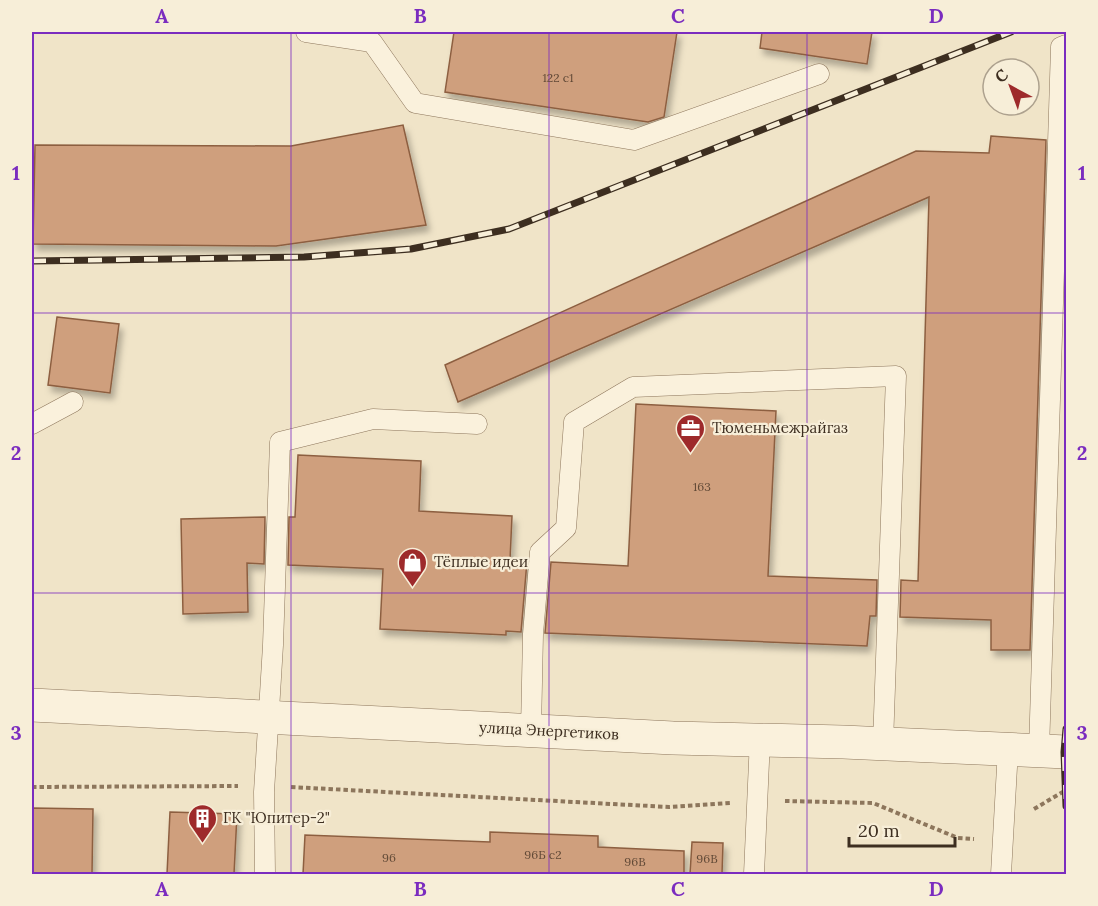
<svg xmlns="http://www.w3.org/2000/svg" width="1098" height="906" viewBox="0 0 1098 906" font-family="Lora,serif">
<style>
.building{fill:#cf9f7d;stroke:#8d5f41;stroke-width:1.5;filter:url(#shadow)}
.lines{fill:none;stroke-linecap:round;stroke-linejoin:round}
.service-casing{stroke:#8d765c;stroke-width:21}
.tertiary-casing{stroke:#8d765c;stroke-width:34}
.path{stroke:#8d765c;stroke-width:4;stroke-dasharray:4.5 3;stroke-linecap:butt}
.service{stroke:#faf1dc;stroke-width:20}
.tertiary{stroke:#faf1dc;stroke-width:33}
.rail-casing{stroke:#3d2e20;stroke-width:7}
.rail{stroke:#f7eed8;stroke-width:4.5;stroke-dasharray:14;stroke-linecap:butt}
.grid{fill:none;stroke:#7b2cbf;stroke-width:1.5;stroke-opacity:0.55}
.labels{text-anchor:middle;stroke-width:4.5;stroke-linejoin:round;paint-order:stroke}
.number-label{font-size:12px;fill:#624a37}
.poi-label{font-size:15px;fill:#3d2e20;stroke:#f7eed8;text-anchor:start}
.street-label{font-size:15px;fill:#3d2e20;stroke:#f7eed8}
.neatline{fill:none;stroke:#7b2cbf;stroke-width:2}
.grid-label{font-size:20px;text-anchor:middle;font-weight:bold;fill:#7b2cbf}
</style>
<defs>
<filter id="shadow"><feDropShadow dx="3.5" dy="6" stdDeviation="3" flood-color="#0004"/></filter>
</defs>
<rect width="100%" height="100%" fill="#f0e4c8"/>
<g class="building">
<path d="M454 32H677L664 117 648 122 445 92Z"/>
<path d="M762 32H872L867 64 760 48Z"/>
<path d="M403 125 426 225 276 246 33 244 35 145 291 146Z"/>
<path d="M991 136 1046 140 1030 650H991V620L900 617 901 580 918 581 929 197 458 402 445 365 916 151 989 153Z"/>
<path d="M57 317 119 324 110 393 48 385Z"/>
<path d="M636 404 776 411 768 576 877 580 876 616H870L867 646 545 633 551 562 628 566Z"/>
<path d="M298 455 421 461 419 511 512 516 510 560 527 561 521 632 506 631V635L380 629 383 569 288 565 289 517H295Z"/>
<path d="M265 517 264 564 247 563 248 612 183 614 181 519Z"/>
<path d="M32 808 93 809 92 874H32Z"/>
<path d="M170 812 237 814 234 874H167Z"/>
<path d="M490 832 598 836V847L684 851V874H303L305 835 490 842Z"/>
<path d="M692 842 723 843 722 874H690Z"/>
</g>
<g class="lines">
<defs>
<g id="service">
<path d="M306 32 372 42 415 103 634 140 819 74"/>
<path d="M32 424 73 402"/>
<path d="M531 730 533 634 540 552 566 528 574 422 633 387 896 376 883 744"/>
<path d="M1039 751 1061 47 1066 45"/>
<path d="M265 874 264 792 273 645 280 442 373 419 477 424"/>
<path d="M754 874 760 739"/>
<path d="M1001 874 1008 749"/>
</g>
<path id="tertiary" d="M32 705 673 738 843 742 1066 752"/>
</defs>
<use href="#service" class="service-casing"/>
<use href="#tertiary" class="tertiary-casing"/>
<g class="path">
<path d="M32 787 238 786"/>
<path d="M291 787 669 807 730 803"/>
<path d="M785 801 873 803 958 838 974 839"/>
<path d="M1034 809 1066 790"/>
</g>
<use href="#service" class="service"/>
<use href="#tertiary" class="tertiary"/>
<defs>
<g id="rail">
<path d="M32 261 304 257 411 249 509 229 1011 32"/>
<path d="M1066 729 1064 752 1066 806"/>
</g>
</defs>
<use href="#rail" class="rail-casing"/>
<use href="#rail" class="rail"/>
</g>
<path class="grid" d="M291 32V874M549 32V874M807 32V874M32 313H1066M32 593H1066"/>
<defs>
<symbol id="office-pin" viewBox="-11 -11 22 30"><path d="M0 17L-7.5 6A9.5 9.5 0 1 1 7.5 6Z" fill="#9e2a2b" stroke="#f7eed8"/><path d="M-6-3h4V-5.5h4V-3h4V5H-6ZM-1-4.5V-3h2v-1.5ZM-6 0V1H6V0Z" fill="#fff"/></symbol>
<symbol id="shop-pin" viewBox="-11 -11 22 30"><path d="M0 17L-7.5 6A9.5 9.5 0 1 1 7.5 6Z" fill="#9e2a2b" stroke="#f7eed8"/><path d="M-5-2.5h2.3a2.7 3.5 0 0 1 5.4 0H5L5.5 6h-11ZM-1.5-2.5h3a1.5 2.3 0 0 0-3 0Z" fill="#fff"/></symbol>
<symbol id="building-pin" viewBox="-11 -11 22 30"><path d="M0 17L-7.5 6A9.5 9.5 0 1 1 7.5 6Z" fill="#9e2a2b" stroke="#f7eed8"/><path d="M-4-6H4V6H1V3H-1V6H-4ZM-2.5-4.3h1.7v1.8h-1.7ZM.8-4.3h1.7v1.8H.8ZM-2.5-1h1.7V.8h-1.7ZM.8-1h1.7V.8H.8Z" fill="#fff"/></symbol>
</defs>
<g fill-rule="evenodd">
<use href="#office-pin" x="674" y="412" width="33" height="45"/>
<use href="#shop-pin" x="396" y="546" width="33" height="45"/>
<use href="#building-pin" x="186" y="802" width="33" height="45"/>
</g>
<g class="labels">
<g class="number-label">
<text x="558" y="82">122 с1</text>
<text x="702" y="491">163</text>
<text x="543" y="859">96Б с2</text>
<text x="389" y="862">96</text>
<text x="707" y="863">96В</text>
<text x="635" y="866">96В</text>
</g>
<g class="poi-label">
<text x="712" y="433">Тюменьмежрайгаз</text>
<text x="434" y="567">Тёплые идеи</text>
<text x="223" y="823">ГК "Юпитер-2"</text>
</g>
<g class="street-label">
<text transform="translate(549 731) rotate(3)" y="5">улица Энергетиков</text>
</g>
</g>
<rect width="1098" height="906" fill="none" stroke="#f7eed8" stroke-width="66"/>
<g transform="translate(1011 87) rotate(319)"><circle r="28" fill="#f7eed8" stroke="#ada18e" stroke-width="1.5"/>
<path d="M0-4.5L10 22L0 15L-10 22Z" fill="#9e2a2b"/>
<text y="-9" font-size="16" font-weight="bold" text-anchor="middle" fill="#3d2e20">С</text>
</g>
<path d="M849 837v9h106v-9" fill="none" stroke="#3d2e20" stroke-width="3"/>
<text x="858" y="837" font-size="18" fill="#3d2e20" stroke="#f7eed8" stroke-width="4.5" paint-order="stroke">20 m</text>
<rect x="33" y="33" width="1032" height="840" class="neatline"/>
<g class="grid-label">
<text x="162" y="23">A</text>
<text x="420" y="23">B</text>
<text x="678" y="23">C</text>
<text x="936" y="23">D</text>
<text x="16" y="180">1</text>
<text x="1082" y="180">1</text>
<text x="16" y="460">2</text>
<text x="1082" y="460">2</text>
<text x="16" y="740">3</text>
<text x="1082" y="740">3</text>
<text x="162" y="896">A</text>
<text x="420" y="896">B</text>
<text x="678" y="896">C</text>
<text x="936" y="896">D</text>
</g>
</svg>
